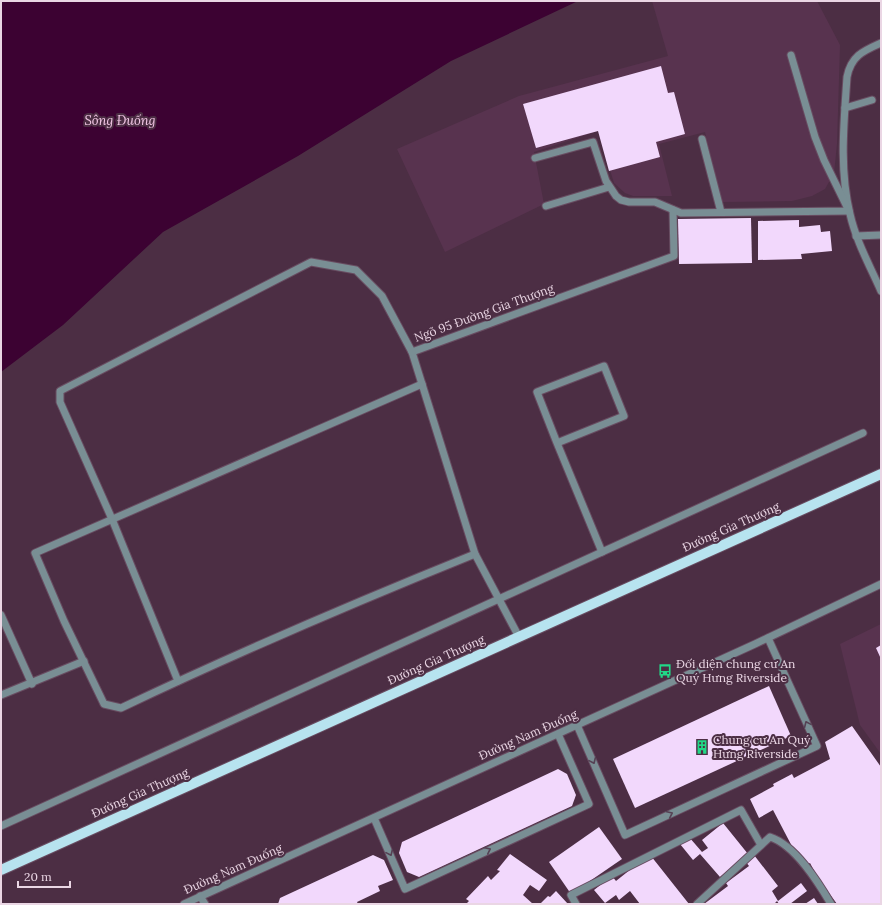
<svg xmlns="http://www.w3.org/2000/svg" width="882" height="905" viewBox="0 0 882 905" font-family="Lora,serif">
<style>
.built{fill:#58334f}
.water{fill:#3c0232}
.building{fill:#f2d8fc}
.lines{fill:none;stroke-linecap:round;stroke-linejoin:round}
.minor-casing{stroke:#684c61;stroke-width:9}
.major-casing{stroke:#684c61;stroke-width:12}
.minor{stroke:#798e94;stroke-width:7}
.major{stroke:#b7e3ef;stroke-width:10}
.oneway{stroke:#554154}
.labels{text-anchor:middle;stroke-width:4;stroke-linejoin:round;paint-order:stroke}
.street-label{font-size:12px;fill:#ead6e4;stroke:#4c2e44}
.poi-label{font-size:12px;fill:#ead6e4;stroke:#4c2e44;text-anchor:start}
.water-label{font-size:13px;font-style:italic;fill:#f3c7e6;stroke:#4c2e44}
</style>
<rect width="100%" height="100%" fill="#4c2e44"/>
<g class="built">
<path d="M652 1H817L840 45 837 144 834 173 825 189 812 196 792 201 722 202 705 132 659 144 672 196H633L625 193 614 183 598 131 534 152 544 204 445 252 397 149 519 96 668 56Z"/>
<path d="M881 624V754L860 725 840 644Z"/>
</g>
<path class="water" d="M1 1H578L451 61 298 156 163 232 63 325 1 372Z"/>
<g class="building">
<path d="M661 66 668 93 674 92 685 134 656 142 660 157 609 171 598 131 536 148 523 104Z"/>
<path d="M751 218 752 263 679 264 678 219Z"/>
<path d="M799 220V227L820 225 821 232 830 231 832 251 801 254 802 259 758 260V221Z"/>
<path d="M881 645V659L876 648Z"/>
<path d="M769 686 791 736 635 808 613 759Z"/>
<path d="M852 726 881 767V904H837L818 878 810 863 806 865 799 853 796 854 773 810 759 818 750 799 774 786 773 784 792 774 794 778 830 759 825 742Z"/>
<path d="M558 769 567 774 576 795 572 806 419 877 407 872 399 853 402 842Z"/>
<path d="M723 823 748 854 720 877 700 854 693 860 680 844 689 837 702 852 708 848 702 840Z"/>
<path d="M599 827 622 859 571 894 549 862Z"/>
<path d="M510 854 547 880 539 891 530 885 523 895 533 904H466L469 901 466 899 488 876 491 880 500 871 497 870Z"/>
<path d="M373 855 384 860 393 880 378 886 380 891 357 902 358 904H278L280 898Z"/>
<path d="M754 855 778 886 772 891 778 901 801 883 807 891 790 904H779L777 901 774 904H704L728 886 726 883 749 866 746 862Z"/>
<path d="M651 856 689 904H640L630 891 619 900 616 895 605 903 594 890 612 876 616 881 641 861Z"/>
<path d="M556 891 568 904H540L548 896 550 897Z"/>
<path d="M814 898 818 904H805Z"/>
</g>
<g class="lines">
<defs>
<g id="minor">
<path d="M881 43C863 51 851 56 847 77 844 122 839 169 850 214 856 241 870 266 881 291"/>
<path d="M845 108 872 100"/>
<path d="M702 139 721 212"/>
<path d="M535 158 593 142 606 181 616 196 621 200 629 202H655L681 213 849 211 824 160 815 137 791 55"/>
<path d="M546 206 609 187"/>
<path d="M856 236 881 235"/>
<path d="M422 384 35 553 64 621 104 704 121 708C237 653 356 602 475 554"/>
<path d="M557 443 537 392 604 366 624 416 557 443 602 552"/>
<path d="M1 615 32 684"/>
<path d="M519 637 475 554 412 352 674 256 673 210"/>
<path d="M178 681 112 519 60 402V391L311 262 356 270 382 296 412 352"/>
<path d="M1 695 84 661"/>
<path d="M577 725 625 835 817 746 768 638"/>
<path d="M374 818 405 889 589 804 558 734"/>
<path d="M1 826 863 433"/>
<path d="M200 896 205 904"/>
<path d="M184 904 755 644 881 584"/>
<path d="M576 904 571 895 741 810 761 845"/>
<path d="M697 904 770 837C795 845 818 882 831 904"/>
</g>
<path id="major" d="M1 870 881 474"/>
</defs>
<use href="#minor" class="minor-casing"/>
<use href="#major" class="major-casing"/>
<use href="#minor" class="minor"/>
<use href="#major" class="major"/>
</g>
<defs><path id="oneway-chevron" d="M-2-3.5L2.5 0L-2 3.5" fill="none" stroke-width="1.6" stroke-linecap="round" stroke-linejoin="round"/></defs>
<g class="oneway">
<use href="#oneway-chevron" transform="translate(807 724) rotate(-114)"/>
<use href="#oneway-chevron" transform="translate(593 761) rotate(66)"/>
<use href="#oneway-chevron" transform="translate(670 814) rotate(-25)"/>
<use href="#oneway-chevron" transform="translate(488 850) rotate(-25)"/>
<use href="#oneway-chevron" transform="translate(390 853) rotate(66)"/>
</g>
<defs>
<symbol id="bus-bare" viewBox="-9 -9 18 18"><path d="M-5-6H5V4H4V6H2V4H-2V6H-4V4H-5ZM-3.5-4V0h7V-4ZM-3.5 1.2v1.5H-2V1.2ZM2 1.2v1.5H3.5V1.2Z" fill="#21d887" stroke="#4c2e44" stroke-width="2.5" paint-order="stroke"/></symbol>
<symbol id="building-bare" viewBox="-9 -9 18 18"><path d="M-4-6H4V6H1V3H-1V6H-4ZM-2.5-4.3h1.7v1.8h-1.7ZM.8-4.3h1.7v1.8H.8ZM-2.5-1h1.7V.8h-1.7ZM.8-1h1.7V.8H.8Z" fill="#21d887" stroke="#4c2e44" stroke-width="2.5" paint-order="stroke"/></symbol>
</defs>
<g fill-rule="evenodd">
<use href="#bus-bare" x="655" y="661" width="20" height="20"/>
<use href="#building-bare" x="692" y="737" width="20" height="20"/>
</g>
<g class="labels">
<g class="street-label">
<text transform="translate(484 313) rotate(-20)" y="4">Ngõ 95 Đường Gia Thượng</text>
<text transform="translate(731 527) rotate(-24)" y="4">Đường Gia Thượng</text>
<text transform="translate(436 660) rotate(-24)" y="4">Đường Gia Thượng</text>
<text transform="translate(528 735) rotate(-24)" y="4">Đường Nam Đuống</text>
<text transform="translate(140 793) rotate(-24)" y="4">Đường Gia Thượng</text>
<text transform="translate(233 869) rotate(-24)" y="4">Đường Nam Đuống</text>
</g>
<g class="poi-label">
<text x="676" y="668">Đối diện chung cư An<tspan x="676" dy="14">Quý Hưng Riverside</tspan></text>
<text x="713" y="744">Chung cư An Quý<tspan x="713" dy="14">Hưng Riverside</tspan></text>
</g>
<g class="water-label">
<text x="120" y="125">Sông Đuống</text>
</g>
</g>
<rect width="882" height="905" fill="none" stroke="#ead6e4" stroke-width="4"/>
<path d="M18 881v6h52v-6" fill="none" stroke="#ead6e4" stroke-width="2"/>
<text x="24" y="881" font-size="12" fill="#ead6e4" stroke="#4c2e44" stroke-width="3" paint-order="stroke">20 m</text>
</svg>
